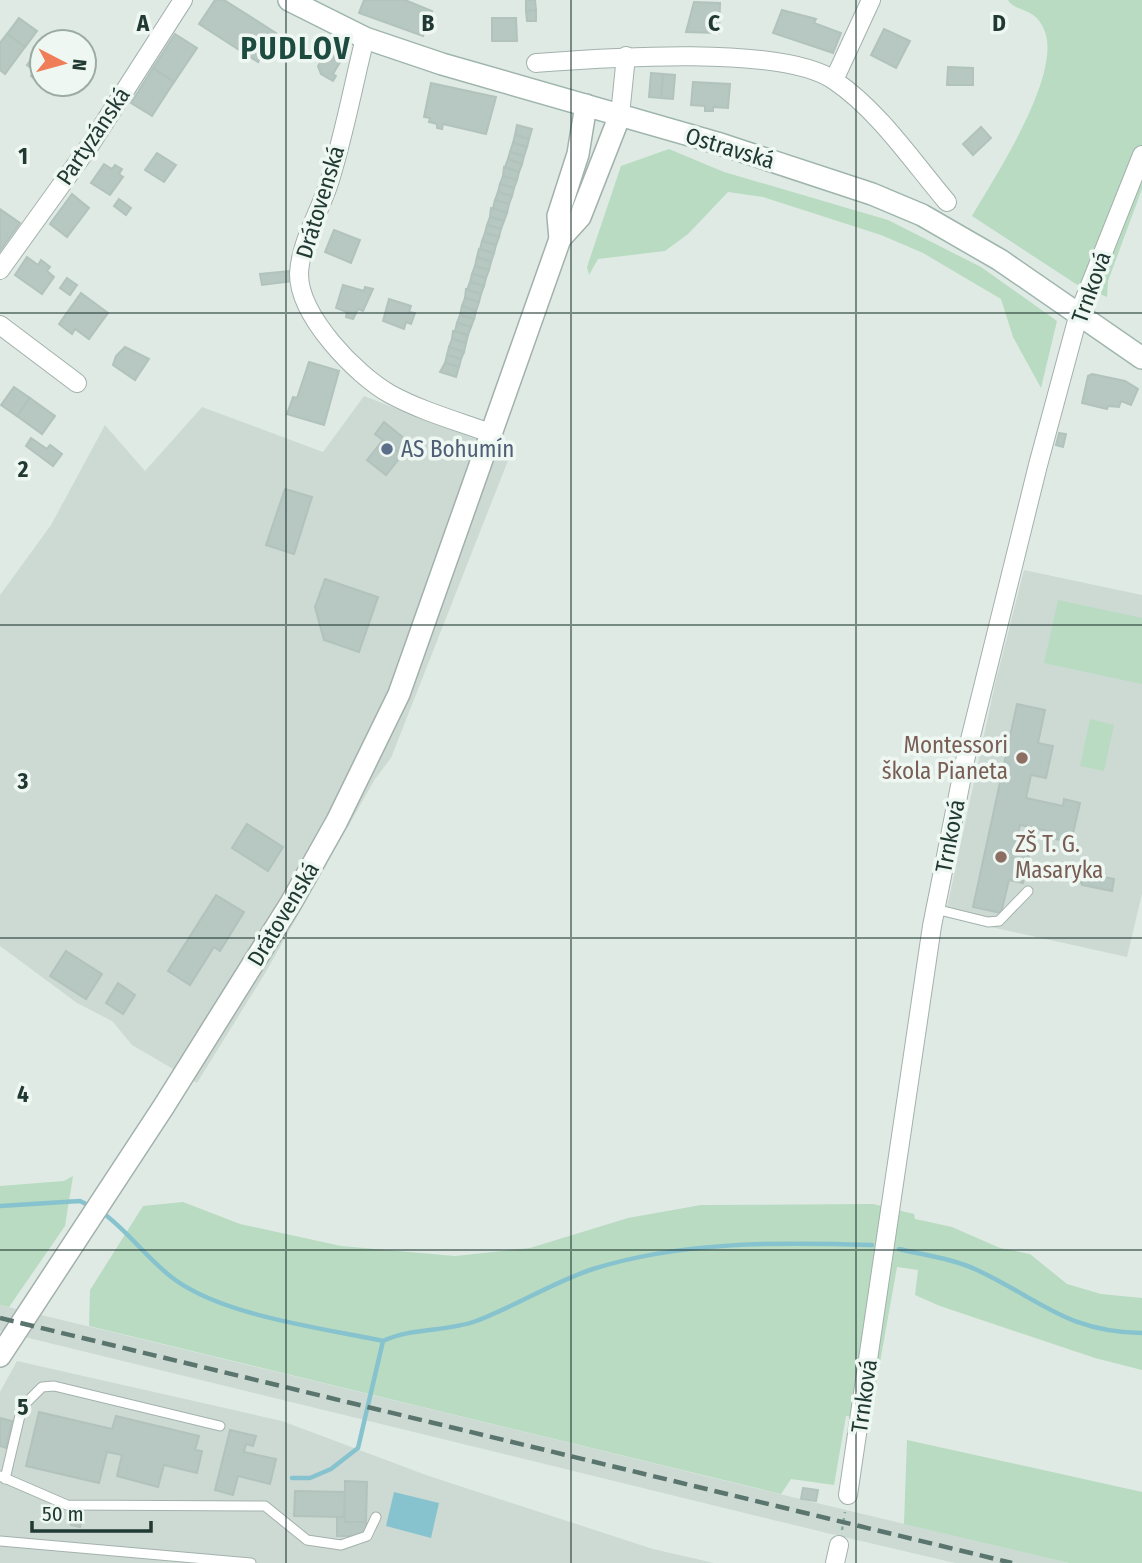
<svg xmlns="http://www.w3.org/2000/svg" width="1142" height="1563" viewBox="0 0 1142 1563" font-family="'Fira Sans Condensed',sans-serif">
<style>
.built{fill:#cddad4}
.green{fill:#b8dbc1}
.water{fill:#87c3ce}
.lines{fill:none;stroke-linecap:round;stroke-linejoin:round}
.stream{stroke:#87c3ce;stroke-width:4.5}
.building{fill:#b7c7c1;stroke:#b1c3bc;stroke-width:2}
.service-casing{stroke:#a2b1ac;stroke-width:11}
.minor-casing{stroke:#a2b1ac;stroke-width:20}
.tertiary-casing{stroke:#a2b1ac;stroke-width:24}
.secondary-casing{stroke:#9eb5ad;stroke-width:24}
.path{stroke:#80ad9f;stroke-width:2.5;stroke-dasharray:3.5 5;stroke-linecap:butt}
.service{stroke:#fff;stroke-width:9}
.minor{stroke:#fff;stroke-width:18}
.tertiary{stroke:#fff;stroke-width:21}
.secondary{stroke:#fff;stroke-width:21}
.rail{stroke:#5a756e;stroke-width:4.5;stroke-dasharray:14 7;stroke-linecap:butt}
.grid{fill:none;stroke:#203933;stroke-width:2;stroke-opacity:0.55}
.service-dot{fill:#5c6f8a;stroke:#eff7f3;stroke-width:2.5}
.education-dot{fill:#8d6e63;stroke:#eff7f3;stroke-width:2.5}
.labels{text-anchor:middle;stroke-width:7;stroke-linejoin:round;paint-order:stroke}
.street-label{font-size:23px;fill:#203933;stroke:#eff7f3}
.service-label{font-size:23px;fill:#4e5e75;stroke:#eff7f3;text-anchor:start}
.education-label{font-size:23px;fill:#785e54;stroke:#eff7f3;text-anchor:end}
.district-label{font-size:30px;font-weight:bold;letter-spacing:2px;fill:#1d4b40;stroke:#eff7f3}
.grid-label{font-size:23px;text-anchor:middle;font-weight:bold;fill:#203933;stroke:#eff7f3;stroke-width:7;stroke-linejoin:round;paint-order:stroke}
</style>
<rect width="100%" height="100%" fill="#dfeae5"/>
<g class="built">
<path d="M364 396 511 453 391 758 375 779 267 970 197 1083 132 1045 112 1021 77 1003 0 946V595L51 525 105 425 145 471 202 407 323 452Z"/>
<path d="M1024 570 1142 595V894L1127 957 945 917 995 684Z"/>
<path d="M0 1305 846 1510 1069 1563H955L831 1534 0 1331Z"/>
<path d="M17 1361 282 1421 426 1475 653 1549 714 1563H0V1392Z"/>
</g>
<g class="green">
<path d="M1008 0H1142V189L1108 281 1107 297 1076 284 972 216C995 177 1061 76 1045 32 1036 6 1015 13 1008 0Z"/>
<path d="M669 149 724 172 888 220 981 267 1057 321 1041 388 1013 337 1001 299 923 253 881 235 763 197 728 192 688 234 665 251 598 259 589 275 587 267 621 166Z"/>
<path d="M1058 600 1142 618V684L1044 663Z"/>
<path d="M1090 719 1114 725 1104 771 1080 766Z"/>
<path d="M73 1176 65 1226 9 1307 0 1305V1186L64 1181Z"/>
<path d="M183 1202 240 1224 341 1246 455 1256 530 1248 628 1218 701 1205 873 1204 914 1214 915 1219 952 1227 1000 1248 1030 1254 1067 1284 1101 1294 1142 1298V1370L1095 1358 940 1306 915 1295 918 1270 897 1267 870 1418 846 1416 834 1485 791 1479 781 1494 89 1326 90 1290 143 1206Z"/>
<path d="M907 1440 1142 1492V1563H1069L904 1524Z"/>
</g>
<path class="water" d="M394 1492 439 1503 431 1538 386 1526Z"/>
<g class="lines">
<g class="stream">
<path d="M0 1206 80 1201 92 1207"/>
<path d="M103 1213C129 1232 148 1260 174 1279 224 1316 322 1328 383 1341"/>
<path d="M899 1249C924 1255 954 1259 977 1270 1041 1300 1067 1332 1142 1333"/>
<path d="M292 1478H310L331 1469 358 1448 383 1341C413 1327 447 1332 476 1321 516 1306 553 1282 593 1269 682 1241 780 1242 872 1245"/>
</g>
</g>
<g class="building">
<path d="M215 0H224L276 33 258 62 199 24Z"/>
<path d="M364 0H405L432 11 423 36 359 13Z"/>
<path d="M526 0H535L536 10 526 11Z"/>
<path d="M694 2 720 3 719 33 686 32Z"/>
<path d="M536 10V21H527L526 11Z"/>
<path d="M782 10 816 19 814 23 841 33 833 53 773 33Z"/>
<path d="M19 18 37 31 25 47 7 34Z"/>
<path d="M492 18H516L517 41H492Z"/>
<path d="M884 29 910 41 896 68 871 55Z"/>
<path d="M7 34 25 47 5 74 0 70V43Z"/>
<path d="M175 34 197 48 174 82 153 68Z"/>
<path d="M332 43 346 52 333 74 336 76 333 81 321 74 318 66Z"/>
<path d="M35 54 42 59V75L38 81 31 76 35 71 27 65Z"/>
<path d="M948 67 973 68V85H947Z"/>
<path d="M153 68 174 82 152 116 131 103Z"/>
<path d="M651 73 663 74 661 98 649 97Z"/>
<path d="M663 74 675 75 673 99 661 98Z"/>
<path d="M693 82 730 84 728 108 713 107V111H705V106L691 105Z"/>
<path d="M431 83 496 97 486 134 443 124 442 129 437 128V124L429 122 430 118 424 117Z"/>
<path d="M517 125 532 129 529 139 515 135Z"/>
<path d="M981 127 991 138 973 155 963 144Z"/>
<path d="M515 135 529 139 527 147 513 143Z"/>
<path d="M513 143 527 147 524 156 510 152Z"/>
<path d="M510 152 524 156 522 164 508 159Z"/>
<path d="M157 153 176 165 164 182 145 170Z"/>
<path d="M508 159 522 164 519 172 505 167Z"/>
<path d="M104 164 112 169 115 165 122 169 119 174 123 177 110 195 91 183Z"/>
<path d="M504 167 519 172 517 180 503 176Z"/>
<path d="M503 176 517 180 514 188 500 184Z"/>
<path d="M500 184 514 188 512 196 498 192Z"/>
<path d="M498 192 512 196 509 204 495 200Z"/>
<path d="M72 194 89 208 67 237 50 224Z"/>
<path d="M119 199 131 208 126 215 114 206Z"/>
<path d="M495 200 509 204 507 213 493 208Z"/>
<path d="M491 208 507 213 504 221 490 217Z"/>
<path d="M0 209 20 223 0 251Z"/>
<path d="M490 217 504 221 501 229 487 225Z"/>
<path d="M487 225 501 229 499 237 485 233Z"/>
<path d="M334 230 360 240 351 263 325 252Z"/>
<path d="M485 233 499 237 496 245 482 241Z"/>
<path d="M482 241 496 245 494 253 480 249Z"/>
<path d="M479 249 494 253 491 262 477 257Z"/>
<path d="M27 257 38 265 41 260 50 267 47 271 54 277 42 294 15 275Z"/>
<path d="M477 257 491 262 489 270 475 266Z"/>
<path d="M475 266 489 270 486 278 472 274Z"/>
<path d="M290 271 294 281 262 285 260 274Z"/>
<path d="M472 274 486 278 484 286 470 282Z"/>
<path d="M67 278 77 285 70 295 60 288Z"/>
<path d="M470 282 484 286 481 294 467 290Z"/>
<path d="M343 285 364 291 365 287 373 289 363 311 358 309 353 319 346 317 347 312 336 308Z"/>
<path d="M466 289 481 294 479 302 465 298Z"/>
<path d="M81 293 108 313 89 339 75 329 72 334 59 324Z"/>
<path d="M465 298 479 302 476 311 462 306Z"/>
<path d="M389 299 411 306 409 312 415 313 411 324 406 322 404 329 383 321Z"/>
<path d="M462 306 476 311 474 319 460 315Z"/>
<path d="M460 315 474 319 471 327 457 323Z"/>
<path d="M457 323 471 327 468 335 455 331Z"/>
<path d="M453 331 468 335 466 343 452 339Z"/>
<path d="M452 339 466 343 464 352 449 347Z"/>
<path d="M125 347 149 359 135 380 113 365 116 356Z"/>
<path d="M449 347 464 352 461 359 447 355Z"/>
<path d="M447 355 461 359 459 367 445 363Z"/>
<path d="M309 362 339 371 324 425 287 414 293 397 297 398Z"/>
<path d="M445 363 459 367 456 377 440 372Z"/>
<path d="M1092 374 1125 381 1138 389 1131 405 1121 401 1119 407 1108 406 1107 409 1082 403 1088 376Z"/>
<path d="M14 387 30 398 17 416 1 405Z"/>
<path d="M30 398 55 416 42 434 17 416Z"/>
<path d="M384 422 410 443 402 455 375 434Z"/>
<path d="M1059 433 1066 434 1063 447 1056 445Z"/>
<path d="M31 438 47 449 50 445 62 454 53 466 26 446Z"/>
<path d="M383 440 402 455 386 475 367 460Z"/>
<path d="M285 489 312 497 294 554 266 545Z"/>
<path d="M325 579 378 597 359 652 324 640 315 607Z"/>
<path d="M1017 704 1045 710 1038 743 1053 746 1046 778 1031 775 1026 798 1063 806 1064 799 1080 803 1071 842 1055 839 1057 833 1020 825 1015 848 1030 851 1023 883 1009 880 1001 913 973 907Z"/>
<path d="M247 824 283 847 268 871 232 848Z"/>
<path d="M1064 869 1082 873 1081 883 1062 879Z"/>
<path d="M1084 873 1114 879 1112 891 1082 885Z"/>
<path d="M216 895 244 912 220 951 214 947 190 985 168 971Z"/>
<path d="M66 951 102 974 86 999 50 976Z"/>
<path d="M118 983 135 995 123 1014 106 1003Z"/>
<path d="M39 1412 112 1429 116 1416 199 1436 195 1450 202 1451 197 1473 164 1465 158 1487 117 1476 122 1455 107 1452 99 1483 26 1466Z"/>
<path d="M0 1418 12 1421 6 1448 0 1446Z"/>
<path d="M230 1430 256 1436 253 1446 246 1444 244 1452 276 1459 270 1484 238 1476 233 1495 215 1490Z"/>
<path d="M345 1481 367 1482 366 1522H345Z"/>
<path d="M803 1488 818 1490 816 1501 801 1499Z"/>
<path d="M295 1491 345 1492 344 1517 294 1516Z"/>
<path d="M74 1513 82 1515 80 1527 71 1525Z"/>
<path d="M337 1517H345V1522H366V1531L361 1536H337Z"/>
</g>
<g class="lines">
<defs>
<g id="service">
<path d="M935 909 988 922 999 921 1028 891"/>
<path d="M0 1476 67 1505 265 1506 307 1540 341 1545 367 1536 376 1517"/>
<path d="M5 1479 22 1407 42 1387 54 1386 220 1426"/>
<path d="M0 1541 251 1563"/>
</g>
<g id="minor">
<path d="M365 38C353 86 344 136 329 183 320 211 300 244 299 274 299 316 356 375 390 394 421 411 457 421 490 433"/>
<path d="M536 63C602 58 783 44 835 81 879 111 913 162 947 202"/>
<path d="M834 80 871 0"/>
<path d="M620 115 626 56"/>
<path d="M0 270 90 145 183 0"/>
<path d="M0 325 77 383"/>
<path d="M848 1495 932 926 966 756 1038 465 1079 313 1142 155"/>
<path d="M835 1563 839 1545"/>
</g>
<g id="tertiary">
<path d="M560 239 558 216 578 154 586 105"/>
<path d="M0 1356 164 1106 291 903 337 821 399 694 560 239 580 217 620 115"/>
</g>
<path id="secondary" d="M289 0 365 38 442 64 717 143 872 194 922 215 1000 260 1142 358"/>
</defs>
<use href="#service" class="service-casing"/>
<use href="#minor" class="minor-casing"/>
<use href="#tertiary" class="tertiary-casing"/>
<use href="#secondary" class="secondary-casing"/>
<path class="path" d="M842 1530 845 1512"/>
<use href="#service" class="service"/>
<use href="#minor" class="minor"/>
<use href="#tertiary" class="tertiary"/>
<use href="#secondary" class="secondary"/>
<path class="rail" d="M0 1318 1012 1563"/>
</g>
<path class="grid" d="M286 0V1563M571 0V1563M856 0V1563M0 313H1142M0 625H1142M0 938H1142M0 1250H1142"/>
<circle class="service-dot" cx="387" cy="449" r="7"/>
<g class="education-dot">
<circle cx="1022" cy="758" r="7"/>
<circle cx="1001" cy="857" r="7"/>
</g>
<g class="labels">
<g class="street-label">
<text transform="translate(93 136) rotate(-56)" y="8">Partyzánská</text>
<text transform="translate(730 148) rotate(17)" y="8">Ostravská</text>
<text transform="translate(320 202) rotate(-73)" y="8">Drátovenská</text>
<text transform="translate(1091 287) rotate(-70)" y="8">Trnková</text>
<text transform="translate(950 836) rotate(-79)" y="8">Trnková</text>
<text transform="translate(283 914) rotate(-59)" y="8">Drátovenská</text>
<text transform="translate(864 1396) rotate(-82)" y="8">Trnková</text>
</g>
<g class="service-label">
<text x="401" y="457">AS Bohumín</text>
</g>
<g class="education-label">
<text x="1008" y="753">Montessori<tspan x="1008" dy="26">škola Pianeta</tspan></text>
<text x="1015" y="852" text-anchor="start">ZŠ T. G.<tspan x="1015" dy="26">Masaryka</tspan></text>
</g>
<g class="district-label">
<text x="296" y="59">PUDLOV</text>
</g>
</g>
<g class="grid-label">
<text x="143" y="31">A</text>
<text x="428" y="31">B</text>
<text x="714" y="31">C</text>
<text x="999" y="31">D</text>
<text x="23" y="164">1</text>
<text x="23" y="477">2</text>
<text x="23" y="789">3</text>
<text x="23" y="1102">4</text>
<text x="23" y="1415">5</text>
</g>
<g transform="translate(63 63) rotate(96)"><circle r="33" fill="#eff7f3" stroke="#9caba6" stroke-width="2"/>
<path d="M0-5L12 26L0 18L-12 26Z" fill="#ef7e58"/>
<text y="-10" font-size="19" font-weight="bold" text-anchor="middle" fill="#203933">N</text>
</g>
<path d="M32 1521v10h119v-10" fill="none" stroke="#203933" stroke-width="3.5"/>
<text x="42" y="1521" font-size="21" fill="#203933" stroke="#eff7f3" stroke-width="5" paint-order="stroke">50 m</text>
</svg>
